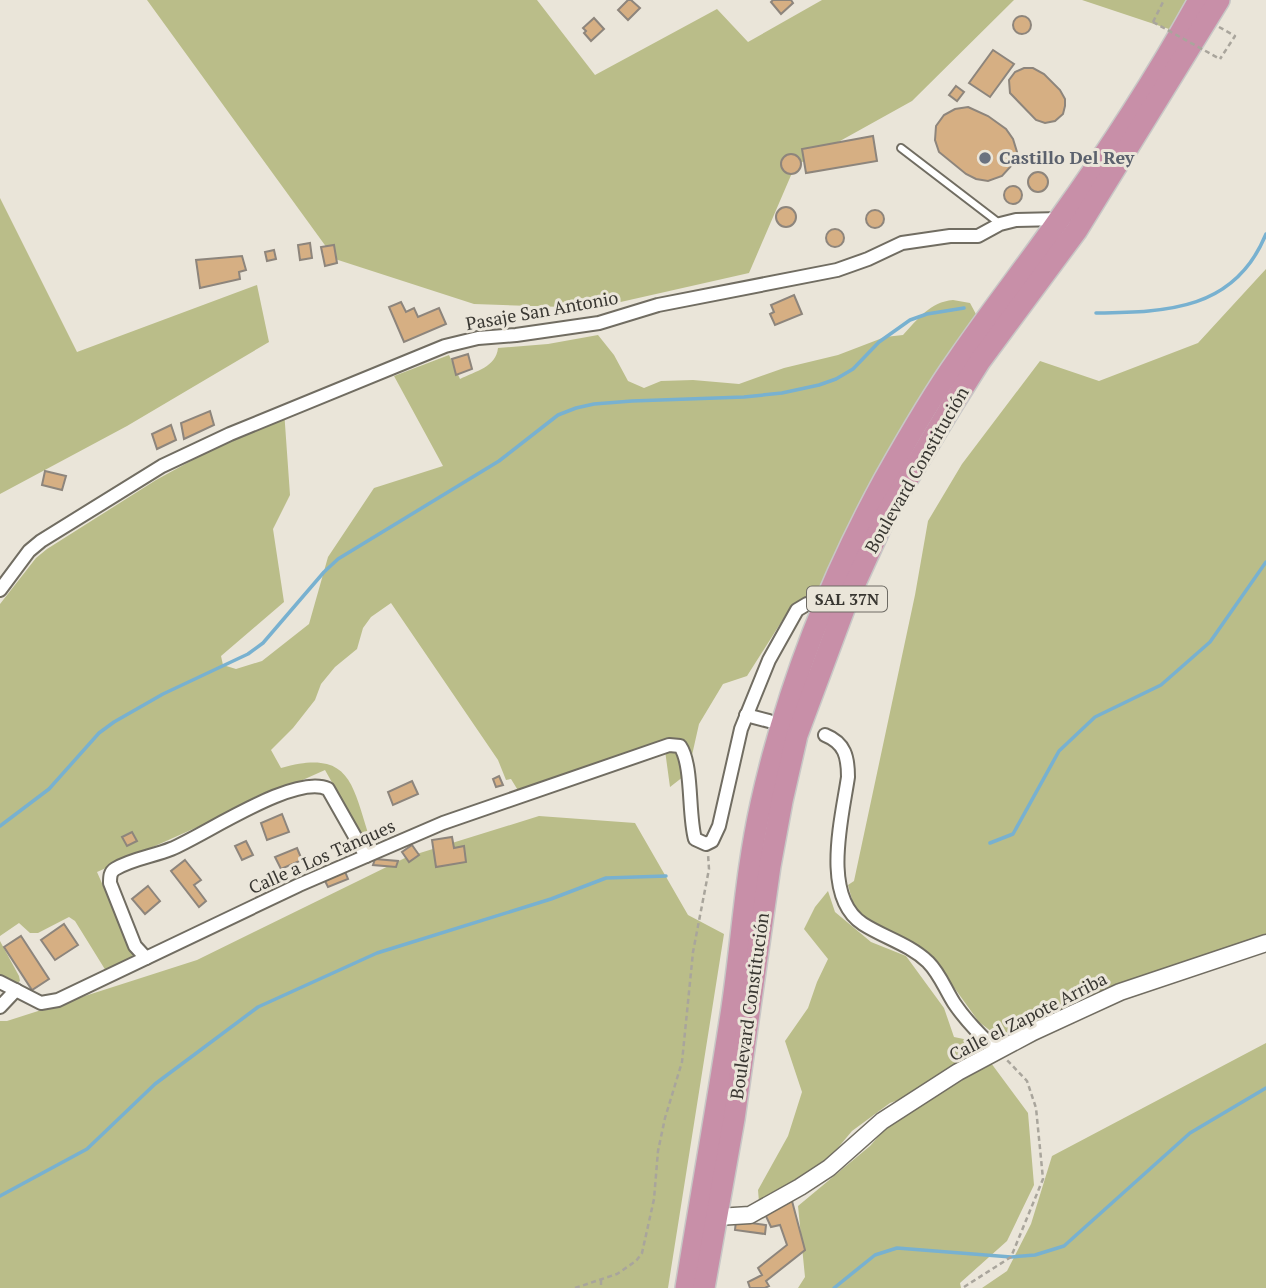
<svg xmlns="http://www.w3.org/2000/svg" width="1266" height="1288" viewBox="0 0 1266 1288" font-family="'PT Serif',serif">
<style>
.green{fill:#babd89}
.lines{fill:none;stroke-linecap:round;stroke-linejoin:round}
.stream{stroke:#78b1d0;stroke-width:3.5}
.building{fill:#d6af83;stroke:#8d857c;stroke-width:2}
.service-casing{stroke:#716d62;stroke-width:10}
.minor-casing{stroke:#716d62;stroke-width:16}
.tertiary-casing{stroke:#716d62;stroke-width:19}
.trunk-casing{stroke:#c8c7c6;stroke-width:24}
.path{stroke:#a9a59c;stroke-width:2.5;stroke-dasharray:5 3.5;stroke-linecap:butt}
.service{stroke:#fff;stroke-width:6}
.minor{stroke:#fff;stroke-width:12}
.tertiary{stroke:#fff;stroke-width:16}
.trunk{stroke:#c88fa8;stroke-width:21}
.path-bridge{stroke:#a9a59c;stroke-width:2.5;stroke-dasharray:5 3.5;stroke-linecap:butt}
.worship-dot{fill:#6b7280;stroke:#eae5d9;stroke-width:2.5}
.labels{text-anchor:middle;stroke-width:6;stroke-linejoin:round;paint-order:stroke}
.shield{fill:#eae5d9;stroke:#6e6b64;stroke-width:2}
.shield-label{font-size:16px;font-weight:bold;fill:#393732}
.worship-label{font-size:18px;font-weight:bold;fill:#5b616d;stroke:#eae5d9;text-anchor:start}
.street-label{font-size:18px;fill:#393732;stroke:#eae5d9}
</style>
<rect width="100%" height="100%" fill="#eae5d9"/>
<g class="green">
<path d="M147 0H537L595 75 717 9 748 42 822 0H1014L912 101 795 166 749 273 594 308 474 304 335 259Z"/>
<path d="M1082 0H1198L1181 33Z"/>
<path d="M0 198 77 352 257 285 269 342 127 426 0 494Z"/>
<path d="M1266 269V938L1083 1001 1010 1034 992 1032 979 1022 932 957 915 944 856 914 848 885 854 881 915 595 928 521 962 464 1040 361 1099 381 1198 343Z"/>
<path d="M953 300 970 303 977 316 853 522 807 610 787 613 747 676 723 684 699 724 688 773 670 787 664 743 519 792 511 779 506 780 498 760 391 603 371 617 363 628 357 649 335 667 321 684 315 700 293 728 271 750 281 768C352 748 352 785 371 842L369 848 325 770 97 872 133 954 132 958 106 971 75 921 69 917 38 933H30L19 923 0 936V604L36 558 47 549 156 480 284 410 290 495 273 529 284 602 221 656 223 665 236 669 262 661 309 624 328 557 374 488 443 466 394 376 449 355 460 379C476 371 496 367 498 348L548 344 598 335 614 355 628 381 644 388 661 381 693 380 739 384 784 368 838 355 885 337 903 335C918 319 930 302 953 300Z"/>
<path d="M539 816 635 823 688 915 724 934 668 1288H0V1021H7L197 960 407 857Z"/>
<path d="M828 891 835 912 871 942 906 956 944 1008 954 1037 983 1043 975 1057 915 1094 890 1103 852 1131 816 1174 759 1202 758 1190 788 1136 802 1092 785 1041 808 1008 817 982 828 959 804 929 815 907Z"/>
<path d="M0 941 19 976 20 981 17 983 0 977Z"/>
<path d="M1266 1043V1288H982L1007 1271 1031 1224 1052 1156Z"/>
<path d="M991 1063 1028 1113 1034 1185 1007 1241 960 1283 961 1288H798L805 1277 798 1206 870 1146 891 1122Z"/>
</g>
<g class="lines">
<g class="stream">
<path d="M1096 313C1168 312 1235 310 1266 234"/>
<path d="M0 826 49 789 99 733 114 722 163 694 248 654 263 643 324 572 338 559 499 461 558 415 576 408 594 404 632 401 744 397 782 393 819 385 836 379 853 369 879 342 910 320 927 314 964 308"/>
<path d="M990 843 1013 834 1059 751 1095 717 1161 685 1210 642 1266 562"/>
<path d="M0 1196 87 1149 155 1084 258 1007 377 953 551 899 606 878 666 876"/>
<path d="M834 1288 875 1255 897 1248 1011 1257 1035 1255 1064 1246 1190 1133 1266 1088"/>
</g>
</g>
<g class="building">
<path d="M628 0H631L640 8 628 20 618 10Z"/>
<path d="M773 0H791L793 3 781 14 771 2Z"/>
<circle cx="1022" cy="25" r="9"/>
<path d="M594 18 604 29 591 41 584 33 586 31 583 28Z"/>
<path d="M993 50 1014 64 990 97 969 83Z"/>
<path d="M1024 68H1033L1044 74 1060 90 1065 99V106L1063 114 1055 121 1045 123 1036 120 1010 93 1009 80 1015 72Z"/>
<path d="M956 86 964 92 957 101 949 95Z"/>
<path d="M968 107 988 116 1006 129 1013 139 1017 152 1012 165 1002 176 988 181 976 179 966 174 939 152 935 140 936 126 944 115 955 109Z"/>
<path d="M873 136 877 161 806 173 802 149Z"/>
<circle cx="791" cy="164" r="10"/>
<circle cx="1038" cy="182" r="10"/>
<circle cx="1013" cy="195" r="9"/>
<circle cx="786" cy="217" r="10"/>
<circle cx="875" cy="219" r="9"/>
<circle cx="835" cy="238" r="9"/>
<path d="M310 243 312 258 300 260 298 245Z"/>
<path d="M334 245 337 263 325 266 321 247Z"/>
<path d="M274 250 276 259 267 261 265 252Z"/>
<path d="M242 256 246 270 239 272 240 279 200 288 196 260Z"/>
<path d="M794 295 802 314 775 325 770 314 774 312 771 305Z"/>
<path d="M401 302 406 312 414 308 418 317 439 308 446 324 404 342 389 307Z"/>
<path d="M468 354 472 369 456 375 452 359Z"/>
<path d="M210 411 214 425 184 439 181 423Z"/>
<path d="M171 425 176 440 157 449 152 434Z"/>
<path d="M45 471 66 476 62 490 42 485Z"/>
<path d="M499 776 503 785 496 787 493 779Z"/>
<path d="M412 781 418 794 393 805 388 792Z"/>
<path d="M282 814 289 832 267 840 261 823Z"/>
<path d="M132 832 137 841 127 846 122 837Z"/>
<path d="M452 837 454 848 464 846 466 862 436 867 432 840Z"/>
<path d="M246 841 253 855 242 860 235 846Z"/>
<path d="M412 845 419 855 409 862 402 852Z"/>
<path d="M297 848 302 860 281 869 275 857Z"/>
<path d="M375 859 398 861 396 867 373 865Z"/>
<path d="M185 860 201 880 194 885 206 901 199 907 171 871Z"/>
<path d="M344 869 348 879 328 887 323 877Z"/>
<path d="M148 886 160 901 145 914 132 899Z"/>
<path d="M64 924 78 945 55 960 41 940Z"/>
<path d="M21 936 49 979 32 990 4 947Z"/>
<path d="M792 1201 805 1250 766 1281 769 1286 765 1288H750L748 1282 762 1275 758 1268 787 1245 780 1225 771 1227 765 1214Z"/>
<path d="M736 1221 766 1225 765 1234 735 1230Z"/>
</g>
<g class="lines">
<defs>
<path id="service" d="M901 148 999 223"/>
<g id="minor">
<path d="M0 590 29 551 41 541 162 466 230 434 445 346 478 338 516 335 599 323 658 305 837 270 868 259 902 243 950 236H978L1000 224 1016 220 1060 219"/>
<path d="M746 715 769 721"/>
<path d="M825 735C845 743 848 757 848 777 842 818 821 897 863 924 885 938 909 944 928 962 940 974 945 989 954 1003 966 1021 981 1036 997 1051"/>
<path d="M146 958 135 946 110 883C110 877 110 872 115 869 131 859 154 856 171 849 205 835 295 773 328 789L366 856"/>
<path d="M0 982 41 1003 58 1000 299 885 443 823 669 745 680 746C693 765 688 814 695 839L706 844 712 841 719 826 741 729 769 660 797 610 807 604 824 607"/>
<path d="M0 1007 16 990"/>
</g>
<path id="tertiary" d="M717 1217 750 1215 800 1187 829 1168 882 1121 958 1072 1033 1032 1120 992 1266 943"/>
<g id="trunk">
<path d="M686 1288C701 1195 718 1101 732 1008 742 940 746 871 761 804 786 692 829 581 884 480 907 439 931 397 958 359 990 312 1025 268 1058 221 1109 150 1157 76 1199 0"/>
<path d="M704 1288 734 1119 770 866 782 801 797 735 847 601 887 513 951 407 980 361 1077 230 1219 0"/>
</g>
</defs>
<use href="#service" class="service-casing"/>
<use href="#minor" class="minor-casing"/>
<use href="#tertiary" class="tertiary-casing"/>
<use href="#trunk" class="trunk-casing"/>
<g class="path">
<path d="M1153 22 1164 0"/>
<path d="M1219 27 1235 36 1220 59"/>
<path d="M601 1280V1288"/>
<path d="M964 1287 1011 1257 1043 1179 1036 1108 1027 1081 1007 1060"/>
<path d="M575 1288 617 1274 636 1261 642 1253 654 1199 658 1151 665 1118 682 1062 693 952 709 869 708 854"/>
</g>
<use href="#service" class="service"/>
<use href="#minor" class="minor"/>
<use href="#tertiary" class="tertiary"/>
<use href="#trunk" class="trunk"/>
<path class="path-bridge" d="M1153 22 1220 59"/>
</g>
<circle class="worship-dot" cx="985" cy="158" r="7"/>
<g class="labels">
<rect class="shield" x="807" y="586.5" width="80" height="25" rx="5"/>
<g class="shield-label">
<text x="847" y="605">SAL 37N</text>
</g>
<g class="worship-label">
<text x="999" y="164">Castillo Del Rey</text>
</g>
<g class="street-label">
<text transform="translate(542 311) rotate(-10)" y="6">Pasaje San Antonio</text>
<text transform="translate(917 470) rotate(-60)" y="6">Boulevard Constitución</text>
<text transform="translate(322 857) rotate(-24)" y="6">Calle a Los Tanques</text>
<text transform="translate(750 1006) rotate(-82)" y="6">Boulevard Constitución</text>
<text transform="translate(1028 1017) rotate(-27)" y="6">Calle el Zapote Arriba</text>
</g>
</g>
</svg>
